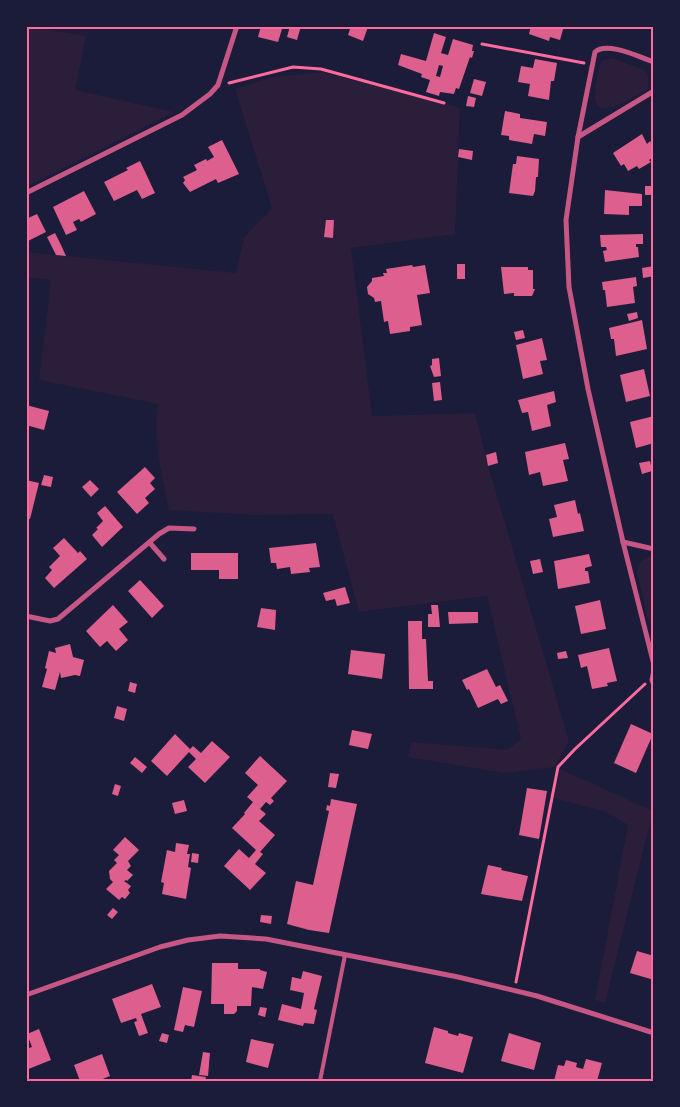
<svg xmlns="http://www.w3.org/2000/svg" width="680" height="1107" viewBox="0 0 680 1107" font-family="Barlow,sans-serif">
<style>
.green{fill:#2a1e3b}
.building{fill:#dd5f8e;fill-rule:evenodd}
.lines{fill:none;stroke-linecap:round;stroke-linejoin:round}
.path{stroke:#ff6b9d;stroke-width:3}
.service{stroke:#c65784;stroke-width:4}
.minor{stroke:#c65784;stroke-width:5}
.neatline{fill:none;stroke:#ff6b9d;stroke-width:2}
</style>
<rect width="100%" height="100%" fill="#1b1b3a"/>
<g class="green">
<path d="M26 26 86 36 75 90 174 112 26 187Z"/>
<path d="M612 58 645 70 649 79 648 89C638 95 593 125 595 95 595 84 599 72 601 61Z"/>
<path d="M322 72 460 108 455 234 351 248 372 416 475 413 488 465 569 741 555 767 504 773 408 757 411 742 507 750 521 739 487 596 359 612 333 514 253 515 169 510C163 478 151 436 159 404L39 380 51 280 26 277V252L236 273 244 237 272 208 235 89 273 77Z"/>
<path d="M654 556V631L647 617 637 571C639 561 644 557 654 556Z"/>
<path d="M560 769 653 811 605 1003 595 1000 628 825 606 812 554 798Z"/>
</g>
<g class="building">
<path d="M261 26H283L278 42 258 37Z"/>
<path d="M290 26H301L297 40 287 37Z"/>
<path d="M351 26 368 27 363 41 348 35Z"/>
<path d="M531 26H564L560 40 550 37 549 41 529 34Z"/>
<path d="M434 33 446 37 441 53 448 55 453 39 473 45 472 51H474L472 58 470 57 459 89 456 88 454 94 440 92 439 96 426 92 430 80 421 77 422 74 398 65 401 54 426 61ZM439 65 443 66 440 77 436 76Z"/>
<path d="M535 59 557 63 554 81H551L549 100 528 96 530 84 518 82 521 66 533 68Z"/>
<path d="M474 79 486 82 482 96 470 93Z"/>
<path d="M468 96 476 98 474 107 466 106Z"/>
<path d="M505 111 520 114V118L547 122 545 136 534 134 532 144 509 140V136L501 135Z"/>
<path d="M642 134 647 144 650 141 654 147 651 150 654 157 649 160 651 162 639 169 637 166 628 171 624 164 621 166 613 153Z"/>
<path d="M222 140 239 174 218 183 216 179 190 192 183 183 185 180 183 177 197 170 194 165 206 159 207 161 214 157 208 147Z"/>
<path d="M459 149 473 151 472 160 458 157Z"/>
<path d="M517 156 539 159 538 177H536L535 191 533 196 509 193 513 164H516Z"/>
<path d="M140 161 155 193 142 199 137 190 114 201 104 182 128 170 126 168Z"/>
<rect x="645" y="186" width="9" height="9"/>
<path d="M605 190 642 194V206H629V215L604 214Z"/>
<path d="M84 191 96 214 81 222 79 219 73 222 77 230 66 235 53 207Z"/>
<path d="M37 214 46 232 26 242V219Z"/>
<path d="M326 220H334L333 238 324 237Z"/>
<path d="M55 233 61 245 66 256 56 255 47 237Z"/>
<path d="M643 234V244H636V247H638L639 257 605 262 603 251 607 250 606 247H601L600 235Z"/>
<rect x="457" y="264" width="8" height="15"/>
<path d="M412 265 413 267 425 265 430 293 417 295 422 325 410 327V331L390 334 388 321 384 322 381 301 375 302 374 298 368 294 367 287 372 281V278L384 276 383 273H387L386 269Z"/>
<path d="M654 266V276L643 278 642 268Z"/>
<path d="M501 267H528V270H533V289H535L532 296H514V293L504 294Z"/>
<path d="M636 277 637 286 633 287 635 303 607 307 605 290H603L602 282Z"/>
<path d="M637 312 638 318 629 321 627 314Z"/>
<path d="M642 320 647 349 616 356 614 339H611L609 328Z"/>
<path d="M523 330 525 338 516 340 514 332Z"/>
<path d="M542 338 547 360 540 361 543 374 523 379 516 345Z"/>
<path d="M439 358 441 376 434 377 430 366 432 365V359Z"/>
<path d="M644 369 650 396 626 402 620 375Z"/>
<path d="M440 382 442 400 434 401 432 383Z"/>
<path d="M554 391 556 402 547 405 551 426 532 431 528 412 522 413 518 400Z"/>
<path d="M26 405 49 411 44 430 26 425Z"/>
<path d="M654 416V443L636 448 630 422Z"/>
<path d="M565 443 569 459 563 460 568 481 543 486 540 472 529 475 525 452Z"/>
<path d="M496 452 498 463 488 466 486 455Z"/>
<path d="M650 461 652 471 642 474 639 463Z"/>
<path d="M145 467 155 478 150 483 155 489 145 498 149 503 137 514 117 492Z"/>
<path d="M44 475 53 477 51 487 41 485Z"/>
<path d="M26 480 39 483 30 519 26 518Z"/>
<path d="M90 480 99 489 91 497 82 487Z"/>
<path d="M575 500 578 514 580 513 584 531 553 537 549 519 557 517 554 505Z"/>
<path d="M105 506 123 527 102 547 92 535 98 529 96 528 103 521 97 513Z"/>
<path d="M64 538 78 553 80 551 87 559 54 588 45 578 52 570 49 567 60 556 53 548Z"/>
<path d="M316 543 320 567 309 568 310 572 291 574 290 567 277 569 276 563H271L269 548Z"/>
<path d="M191 553H238V579H219V570H191Z"/>
<path d="M589 554 592 566 585 568V571H588L590 583 558 589 554 561Z"/>
<path d="M540 559 543 572 533 574 530 561Z"/>
<path d="M140 580 164 606 152 618 128 591Z"/>
<path d="M345 587 350 603 337 606 335 599 326 601 323 593Z"/>
<path d="M600 600 606 629 581 634 575 606Z"/>
<path d="M113 605 128 622 119 629 128 640 116 651 107 641 100 647 86 631Z"/>
<path d="M431 605H438L440 627H428V614H432Z"/>
<path d="M261 608 276 610 275 630 257 627Z"/>
<path d="M448 612H478V623L449 624Z"/>
<path d="M408 621H422V639H426L428 681H433V689H409Z"/>
<path d="M70 644 73 657 84 660 80 676 75 675 61 678 60 672 55 690 42 687 47 669 45 668 49 651 56 653 55 648Z"/>
<path d="M609 648 617 681 607 683 608 686 592 689 587 666 581 668 578 655Z"/>
<path d="M351 650 385 654 382 679 348 674Z"/>
<path d="M566 651 568 658 558 659 557 653Z"/>
<path d="M487 669 496 687 500 685 508 701 501 704 498 699 478 708 469 689 467 690 462 680Z"/>
<path d="M130 682 137 684 135 693 128 691Z"/>
<path d="M117 706 127 709 124 721 114 718Z"/>
<path d="M631 724 653 734 636 773 614 763Z"/>
<path d="M352 730 372 734 368 749 349 745Z"/>
<path d="M175 734 190 749 193 746 201 753 212 741 230 757 205 783 188 767 196 759 189 752 167 776 151 761Z"/>
<path d="M260 756 287 781 271 798 274 801 270 805 266 802 260 809 266 814 259 821 275 835 260 852 263 854 255 864 266 873 250 890 224 866 239 849 249 858 256 850 232 828 245 814 244 813 253 802 247 797 258 785 245 773Z"/>
<path d="M135 757 147 767 142 773 130 763Z"/>
<path d="M330 773 339 774 336 788 328 787Z"/>
<path d="M115 784 121 786 118 796 112 794Z"/>
<path d="M527 788 547 791 539 839 519 835Z"/>
<path d="M331 799 357 804 329 933 309 930 287 924 296 881 313 885 329 811 326 810 327 805 330 806Z"/>
<path d="M184 800 187 811 175 814 172 803Z"/>
<path d="M125 837 139 850 128 861 131 866 127 870 133 875 127 881 126 880 124 881 131 886 128 890 130 893 125 899 122 897 119 900 106 889 113 882 110 879 109 871 117 863 114 860 119 855 113 850Z"/>
<path d="M176 843 189 845 187 854H190L188 867 191 868 186 899 162 894 164 883 161 882 167 850 175 852Z"/>
<path d="M192 853 199 854 198 863 191 862Z"/>
<path d="M488 865 502 868 501 870 528 876 522 901 481 894Z"/>
<path d="M113 908 118 912 112 919 107 915Z"/>
<path d="M261 915 272 916 271 924 260 922Z"/>
<path d="M637 951 654 956V980L630 973Z"/>
<path d="M212 963H238V969H260V970L267 972 263 989 252 987 251 1006H237V1011L234 1014H224V1004H211Z"/>
<path d="M303 971 322 976 314 1009 317 1010 314 1024 304 1023 303 1026 278 1020 282 1004 301 1009 304 993 290 990 292 977 301 979Z"/>
<path d="M152 984 161 1007 141 1014 148 1033 139 1036 134 1022 137 1021 136 1018 121 1023 112 999Z"/>
<path d="M183 987 202 991 194 1027 185 1025 183 1032 174 1030Z"/>
<path d="M260 1007 267 1008 265 1017 258 1015Z"/>
<path d="M434 1027 448 1031V1033L458 1036 459 1033 473 1037 463 1073 425 1063Z"/>
<path d="M39 1029 51 1060 26 1070V1049L32 1047 27 1034Z"/>
<path d="M162 1033 169 1035 167 1043 159 1041Z"/>
<path d="M509 1033 541 1043 534 1070 501 1061Z"/>
<path d="M251 1039 274 1044 268 1068 246 1062Z"/>
<path d="M203 1052 210 1053 208 1076 199 1075Z"/>
<path d="M102 1054 110 1076 98 1081H80L74 1065Z"/>
<path d="M586 1059 602 1063 597 1081H554L558 1065 564 1066 566 1060 577 1063 576 1067 583 1069Z"/>
<path d="M192 1075 206 1077 205 1081H191Z"/>
</g>
<g class="lines">
<g class="path">
<path d="M482 44 584 63"/>
<path d="M229 83 293 67 321 69 444 103"/>
<path d="M516 982 558 767 575 749 645 684"/>
</g>
<path class="service" d="M320 1081 345 955"/>
<g class="minor">
<path d="M654 62C639 57 607 41 595 52L578 137 566 220 569 287 588 389 623 542 654 665"/>
<path d="M578 137 654 91"/>
<path d="M26 193 182 115 210 94 218 85 237 26"/>
<path d="M623 542 654 549"/>
<path d="M150 543 164 559"/>
<path d="M26 616 50 621 58 619 159 534 169 528 194 529"/>
<path d="M654 670 652 680 654 685"/>
<path d="M26 995 160 947 188 940 220 936 266 939 458 977 537 996 654 1033"/>
</g>
</g>
<rect width="680" height="1107" fill="none" stroke="#1b1b3a" stroke-width="55"/>
<rect x="28" y="28" width="624" height="1052" class="neatline"/>
</svg>
